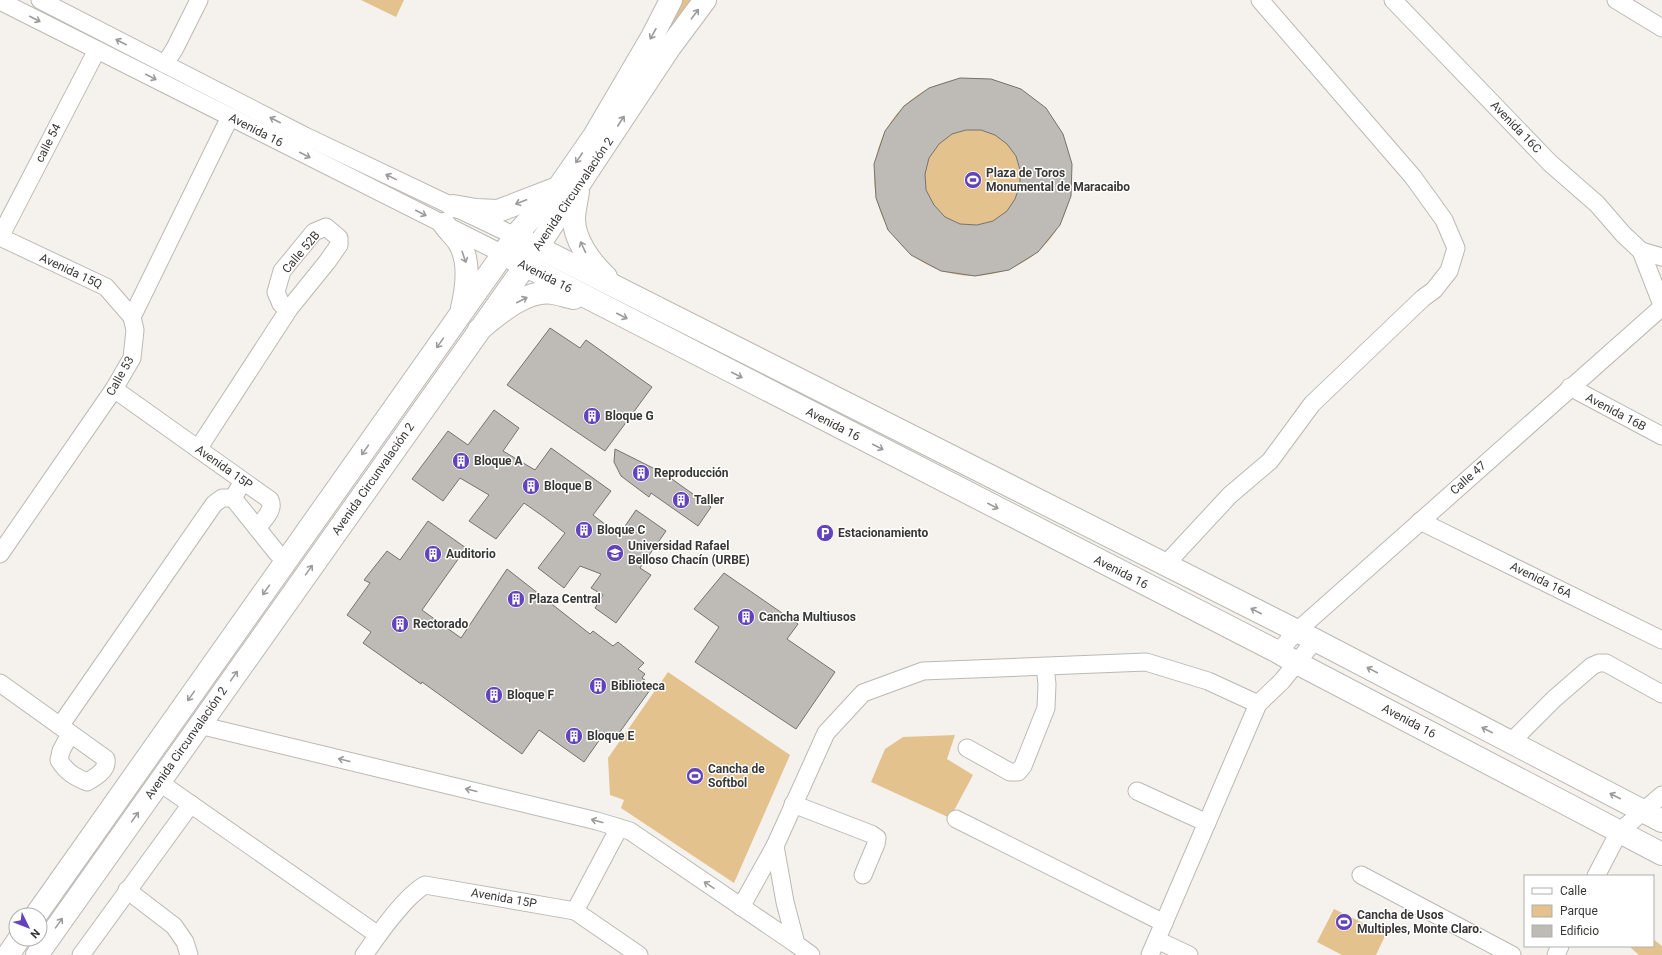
<svg xmlns="http://www.w3.org/2000/svg" width="1662" height="955" viewBox="0 0 1662 955" font-family="Roboto,sans-serif">
<style>
.green{fill:#e3c28d}
.building{fill:#bebbb6;stroke:#76736e;fill-rule:evenodd}
.lines{fill:none;stroke-linecap:round;stroke-linejoin:round}
.minor-casing{stroke:#bcb9b4;stroke-width:19}
.major-casing{stroke:#bcb9b4;stroke-width:24}
.highway-casing{stroke:#bcb9b4;stroke-width:24}
.minor{stroke:#fff;stroke-width:17}
.major{stroke:#fff;stroke-width:22}
.highway{stroke:#fff;stroke-width:22}
.oneway{stroke:#9c9b9a}
.labels{text-anchor:middle;stroke-width:3;stroke-linejoin:round;paint-order:stroke}
.street-label{font-size:12px;fill:#393735;stroke:#fff}
.poi-label{font-size:12px;font-weight:bold;fill:#393735;stroke:#fff;text-anchor:start}
</style>
<rect width="100%" height="100%" fill="#f5f2ed"/>
<g class="green">
<path d="M361 0H404L396 17Z"/>
<path d="M683 0H693L665 36Z"/>
<circle cx="973" cy="177" r="99"/>
<path d="M668 672 790 755 734 883 621 808 624 800 610 795 608 758Z"/>
<path d="M955 735 947 759 973 775 950 818 871 782 885 749 903 737Z"/>
<path d="M1334 909 1386 934 1376 955H1342L1317 942Z"/>
<path d="M1653 939 1662 946V955H1639L1631 948 1632 946H1653Z"/>
</g>
<g class="building">
<path d="M960 78 991 79 1021 89 1046 108 1063 134 1072 164 1071 196 1060 225 1038 252 1009 270 975 276 941 271 911 255 888 230 876 198 874 164 885 131 904 106 929 88ZM966 130H981L995 135 1007 144 1016 156 1020 170V185L1015 199 1007 211 993 221 977 225 960 224 945 217 934 205 926 190 925 174 929 158 939 144 952 134Z"/>
<path d="M550 328 580 348 586 340 652 387 605 451 507 385Z"/>
<path d="M494 410 519 428 503 451 535 470 551 448 611 491 593 515 619 535 636 510 666 531 640 568 651 575 616 623 595 608 603 595 591 588 601 574 580 566 564 588 538 568 565 533 544 517 524 503 496 539 469 521 489 495 460 478 443 501 412 479 448 431 468 445Z"/>
<path d="M615 449 665 474 711 507 698 526 651 493 649 497 621 476 614 462Z"/>
<path d="M428 521 466 548 422 610 461 638 507 569 590 634 593 631 613 646 618 642 644 663 638 669 645 674 642 678 645 680 642 684 650 690 614 740 605 732 584 762 539 730 522 754 422 682 421 684 363 643 371 632 347 615 370 583 364 580 387 551 400 560Z"/>
<path d="M724 573 798 624 787 639 835 672 796 729 695 662 719 627 694 609Z"/>
</g>
<g class="lines">
<defs>
<g id="minor">
<path d="M40 0 305 136 515 236"/>
<path d="M1393 0 1550 163 1597 204 1623 234 1641 251 1662 305"/>
<path d="M1616 0 1662 28"/>
<path d="M0 1 503 254"/>
<path d="M165 64 175 48 199 0"/>
<path d="M0 237 97 50"/>
<path d="M0 237 106 287 132 317"/>
<path d="M1641 251 1662 257"/>
<path d="M1570 387 1662 436"/>
<path d="M114 389 270 500C275 510 263 520 257 528L277 553 286 561"/>
<path d="M198 449 289 309 327 262 339 245V238L326 227 314 232 282 271 276 292 281 304 289 309"/>
<path d="M239 488 233 498 257 528"/>
<path d="M1420 521 1662 640"/>
<path d="M0 554 114 389 132 358 135 330 132 317 230 117"/>
<path d="M1165 565 1230 495 1270 461 1312 404 1423 298 1434 290 1449 271 1456 248 1444 220 1413 177 1260 0"/>
<path d="M1278 652 1297 631 1662 307"/>
<path d="M0 683 106 759C108 770 96 777 87 782 75 777 66 772 59 760L61 751 70 734"/>
<path d="M199 725 597 821 630 831 796 944"/>
<path d="M60 726 214 504 222 498H233"/>
<path d="M1511 742 1554 699 1592 666 1599 663H1606L1662 694"/>
<path d="M967 748 1010 772H1018L1023 766 1046 708 1047 684 1045 667"/>
<path d="M159 782 378 935"/>
<path d="M1137 791 1207 823"/>
<path d="M793 804 871 834 877 838 876 844 863 875"/>
<path d="M956 819 1164 923"/>
<path d="M1361 875 1512 955"/>
<path d="M1596 876 1619 832 1662 795"/>
<path d="M127 890 174 926 185 942 189 955"/>
<path d="M741 907 775 846"/>
<path d="M575 911 619 828"/>
<path d="M1157 940 1189 955"/>
<path d="M81 955 191 804"/>
<path d="M364 955C378 935 405 896 425 885L575 911 639 955"/>
<path d="M811 955 796 944 785 902 775 846 826 733 863 693 923 671 1146 662 1208 681 1258 704 1282 681 1315 640"/>
<path d="M1150 955 1258 704"/>
<path d="M1556 955 1560 946"/>
</g>
<g id="major">
<path d="M444 224C448 230 454 235 458 241 471 260 467 287 462 308"/>
<path d="M36 915 503 254"/>
<path d="M8 955 19 939"/>
<path d="M37 955 525 266"/>
</g>
<g id="highway">
<path d="M671 0 652 37 594 136 558 188 515 236 503 254 1278 652 1297 663 1662 854"/>
<path d="M578 191C577 200 574 210 574 219 574 240 591 263 606 277"/>
<path d="M453 206 476 210 498 211 555 189"/>
<path d="M515 236 1315 640 1662 821"/>
<path d="M529 260 670 47 705 0"/>
<path d="M479 330C498 314 526 289 553 293 560 294 567 297 574 298"/>
</g>
</defs>
<use href="#minor" class="minor-casing"/>
<use href="#major" class="major-casing"/>
<use href="#highway" class="highway-casing"/>
<use href="#minor" class="minor"/>
<use href="#major" class="major"/>
<use href="#highway" class="highway"/>
</g>
<defs><path id="oneway-shaft" d="M-6 0H5M1.5-3L5.5 0L1.5 3" fill="none" stroke-width="1.6" stroke-linecap="round" stroke-linejoin="round"/></defs>
<g class="oneway">
<use href="#oneway-shaft" transform="translate(695 14) rotate(-53)"/>
<use href="#oneway-shaft" transform="translate(35 19) rotate(27)"/>
<use href="#oneway-shaft" transform="translate(653 34) rotate(119)"/>
<use href="#oneway-shaft" transform="translate(121 42) rotate(-153)"/>
<use href="#oneway-shaft" transform="translate(151 77) rotate(27)"/>
<use href="#oneway-shaft" transform="translate(275 120) rotate(-153)"/>
<use href="#oneway-shaft" transform="translate(621 121) rotate(-57)"/>
<use href="#oneway-shaft" transform="translate(305 155) rotate(27)"/>
<use href="#oneway-shaft" transform="translate(579 158) rotate(124)"/>
<use href="#oneway-shaft" transform="translate(391 177) rotate(-154)"/>
<use href="#oneway-shaft" transform="translate(521 202) rotate(159)"/>
<use href="#oneway-shaft" transform="translate(421 213) rotate(27)"/>
<use href="#oneway-shaft" transform="translate(583 247) rotate(-115)"/>
<use href="#oneway-shaft" transform="translate(464 257) rotate(71)"/>
<use href="#oneway-shaft" transform="translate(522 300) rotate(-27)"/>
<use href="#oneway-shaft" transform="translate(622 316) rotate(27)"/>
<use href="#oneway-shaft" transform="translate(440 343) rotate(125)"/>
<use href="#oneway-shaft" transform="translate(737 375) rotate(27)"/>
<use href="#oneway-shaft" transform="translate(878 447) rotate(27)"/>
<use href="#oneway-shaft" transform="translate(365 450) rotate(125)"/>
<use href="#oneway-shaft" transform="translate(993 506) rotate(27)"/>
<use href="#oneway-shaft" transform="translate(309 570) rotate(-55)"/>
<use href="#oneway-shaft" transform="translate(266 590) rotate(125)"/>
<use href="#oneway-shaft" transform="translate(1256 611) rotate(-153)"/>
<use href="#oneway-shaft" transform="translate(1372 670) rotate(-152)"/>
<use href="#oneway-shaft" transform="translate(234 676) rotate(-55)"/>
<use href="#oneway-shaft" transform="translate(191 696) rotate(125)"/>
<use href="#oneway-shaft" transform="translate(1487 730) rotate(-153)"/>
<use href="#oneway-shaft" transform="translate(344 760) rotate(-166)"/>
<use href="#oneway-shaft" transform="translate(471 790) rotate(-166)"/>
<use href="#oneway-shaft" transform="translate(1615 796) rotate(-153)"/>
<use href="#oneway-shaft" transform="translate(135 817) rotate(-55)"/>
<use href="#oneway-shaft" transform="translate(597 821) rotate(-165)"/>
<use href="#oneway-shaft" transform="translate(709 885) rotate(-146)"/>
<use href="#oneway-shaft" transform="translate(59 923) rotate(-55)"/>
</g>
<defs>
<symbol id="stadium-disc" viewBox="-11 -11 22 22"><circle r="9.5" fill="#6243bc" stroke="#fff"/><path d="M0-5a6.5 5 0 1 0 0 10a6.5 5 0 1 0 0-10ZM-3.5-1.8h7v3.6h-7Z" fill="#fff"/></symbol>
<symbol id="building-disc" viewBox="-11 -11 22 22"><circle r="9.5" fill="#6243bc" stroke="#fff"/><path d="M-4-6H4V6H1V3H-1V6H-4ZM-2.5-4.3h1.7v1.8h-1.7ZM.8-4.3h1.7v1.8H.8ZM-2.5-1h1.7V.8h-1.7ZM.8-1h1.7V.8H.8Z" fill="#fff"/></symbol>
<symbol id="parking-disc" viewBox="-11 -11 22 22"><circle r="9.5" fill="#6243bc" stroke="#fff"/><path d="M-3.5-5.5H1a3.5 3.5 0 0 1 0 7H-1V5.5H-3.5ZM-1-3.4V-.6H.8a1.4 1.4 0 0 0 0-2.8Z" fill="#fff"/></symbol>
<symbol id="university-disc" viewBox="-11 -11 22 22"><circle r="9.5" fill="#6243bc" stroke="#fff"/><path d="M0-5L7-2L0 1L-7-2ZM-4 1L0 2.5L4 1V4Q0 6-4 4Z" fill="#fff"/></symbol>
</defs>
<g fill-rule="evenodd">
<use href="#stadium-disc" x="963" y="170" width="20" height="20"/>
<use href="#building-disc" x="582" y="406" width="20" height="20"/>
<use href="#building-disc" x="451" y="451" width="20" height="20"/>
<use href="#building-disc" x="631" y="463" width="20" height="20"/>
<use href="#building-disc" x="521" y="476" width="20" height="20"/>
<use href="#building-disc" x="671" y="490" width="20" height="20"/>
<use href="#building-disc" x="574" y="520" width="20" height="20"/>
<use href="#parking-disc" x="815" y="523" width="20" height="20"/>
<use href="#university-disc" x="605" y="543" width="20" height="20"/>
<use href="#building-disc" x="423" y="544" width="20" height="20"/>
<use href="#building-disc" x="506" y="589" width="20" height="20"/>
<use href="#building-disc" x="736" y="607" width="20" height="20"/>
<use href="#building-disc" x="390" y="614" width="20" height="20"/>
<use href="#building-disc" x="588" y="676" width="20" height="20"/>
<use href="#building-disc" x="484" y="685" width="20" height="20"/>
<use href="#building-disc" x="564" y="726" width="20" height="20"/>
<use href="#stadium-disc" x="685" y="766" width="20" height="20"/>
<use href="#stadium-disc" x="1334" y="912" width="20" height="20"/>
</g>
<g class="labels">
<g class="street-label">
<text transform="translate(1516 127) rotate(46)" y="4">Avenida 16C</text>
<text transform="translate(256 130) rotate(27)" y="4">Avenida 16</text>
<text transform="translate(48 143) rotate(-63)" y="4">calle 54</text>
<text transform="translate(573 194) rotate(-56)" y="4">Avenida Circunvalación 2</text>
<text transform="translate(301 252) rotate(-50)" y="4">Calle 52B</text>
<text transform="translate(71 271) rotate(25)" y="4">Avenida 15Q</text>
<text transform="translate(545 276) rotate(27)" y="4">Avenida 16</text>
<text transform="translate(120 376) rotate(-61)" y="4">Calle 53</text>
<text transform="translate(1616 412) rotate(28)" y="4">Avenida 16B</text>
<text transform="translate(833 424) rotate(27)" y="4">Avenida 16</text>
<text transform="translate(224 467) rotate(35)" y="4">Avenida 15P</text>
<text transform="translate(1468 478) rotate(-42)" y="4">Calle 47</text>
<text transform="translate(373 479) rotate(-55)" y="4">Avenida Circunvalación 2</text>
<text transform="translate(1121 572) rotate(27)" y="4">Avenida 16</text>
<text transform="translate(1541 580) rotate(26)" y="4">Avenida 16A</text>
<text transform="translate(1409 721) rotate(28)" y="4">Avenida 16</text>
<text transform="translate(186 743) rotate(-55)" y="4">Avenida Circunvalación 2</text>
<text transform="translate(504 898) rotate(10)" y="4">Avenida 15P</text>
</g>
<g class="poi-label">
<text x="986" y="177">Plaza de Toros<tspan x="986" dy="14">Monumental de Maracaibo</tspan></text>
<text x="605" y="420">Bloque G</text>
<text x="474" y="465">Bloque A</text>
<text x="654" y="477">Reproducción</text>
<text x="544" y="490">Bloque B</text>
<text x="694" y="504">Taller</text>
<text x="597" y="534">Bloque C</text>
<text x="838" y="537">Estacionamiento</text>
<text x="628" y="550">Universidad Rafael<tspan x="628" dy="14">Belloso Chacín (URBE)</tspan></text>
<text x="446" y="558">Auditorio</text>
<text x="529" y="603">Plaza Central</text>
<text x="759" y="621">Cancha Multiusos</text>
<text x="413" y="628">Rectorado</text>
<text x="611" y="690">Biblioteca</text>
<text x="507" y="699">Bloque F</text>
<text x="587" y="740">Bloque E</text>
<text x="708" y="773">Cancha de<tspan x="708" dy="14">Softbol</tspan></text>
<text x="1357" y="919">Cancha de Usos<tspan x="1357" dy="14">Multiples, Monte Claro.</tspan></text>
</g>
</g>
<rect x="1524" y="875" width="130" height="72" fill="#ffffff" stroke="#b0afae"/>
<rect x="1532" y="888" width="20" height="6" fill="#ffffff" stroke="#b0afae"/>
<text x="1560" y="895" font-size="12" fill="#393735">Calle</text>
<rect x="1532" y="905" width="20" height="12" fill="#e3c28d" stroke="#b0afae"/>
<text x="1560" y="915" font-size="12" fill="#393735">Parque</text>
<rect x="1532" y="925" width="20" height="12" fill="#bebbb6" stroke="#b0afae"/>
<text x="1560" y="935" font-size="12" fill="#393735">Edificio</text>
<g transform="translate(28 927) rotate(133)"><circle r="19" fill="#ffffff" stroke="#b0afae"/>
<path d="M0-3L7 15L0 10L-7 15Z" fill="#6243bc"/>
<text y="-6" font-size="11" font-weight="bold" text-anchor="middle" fill="#393735">N</text>
</g>
</svg>
